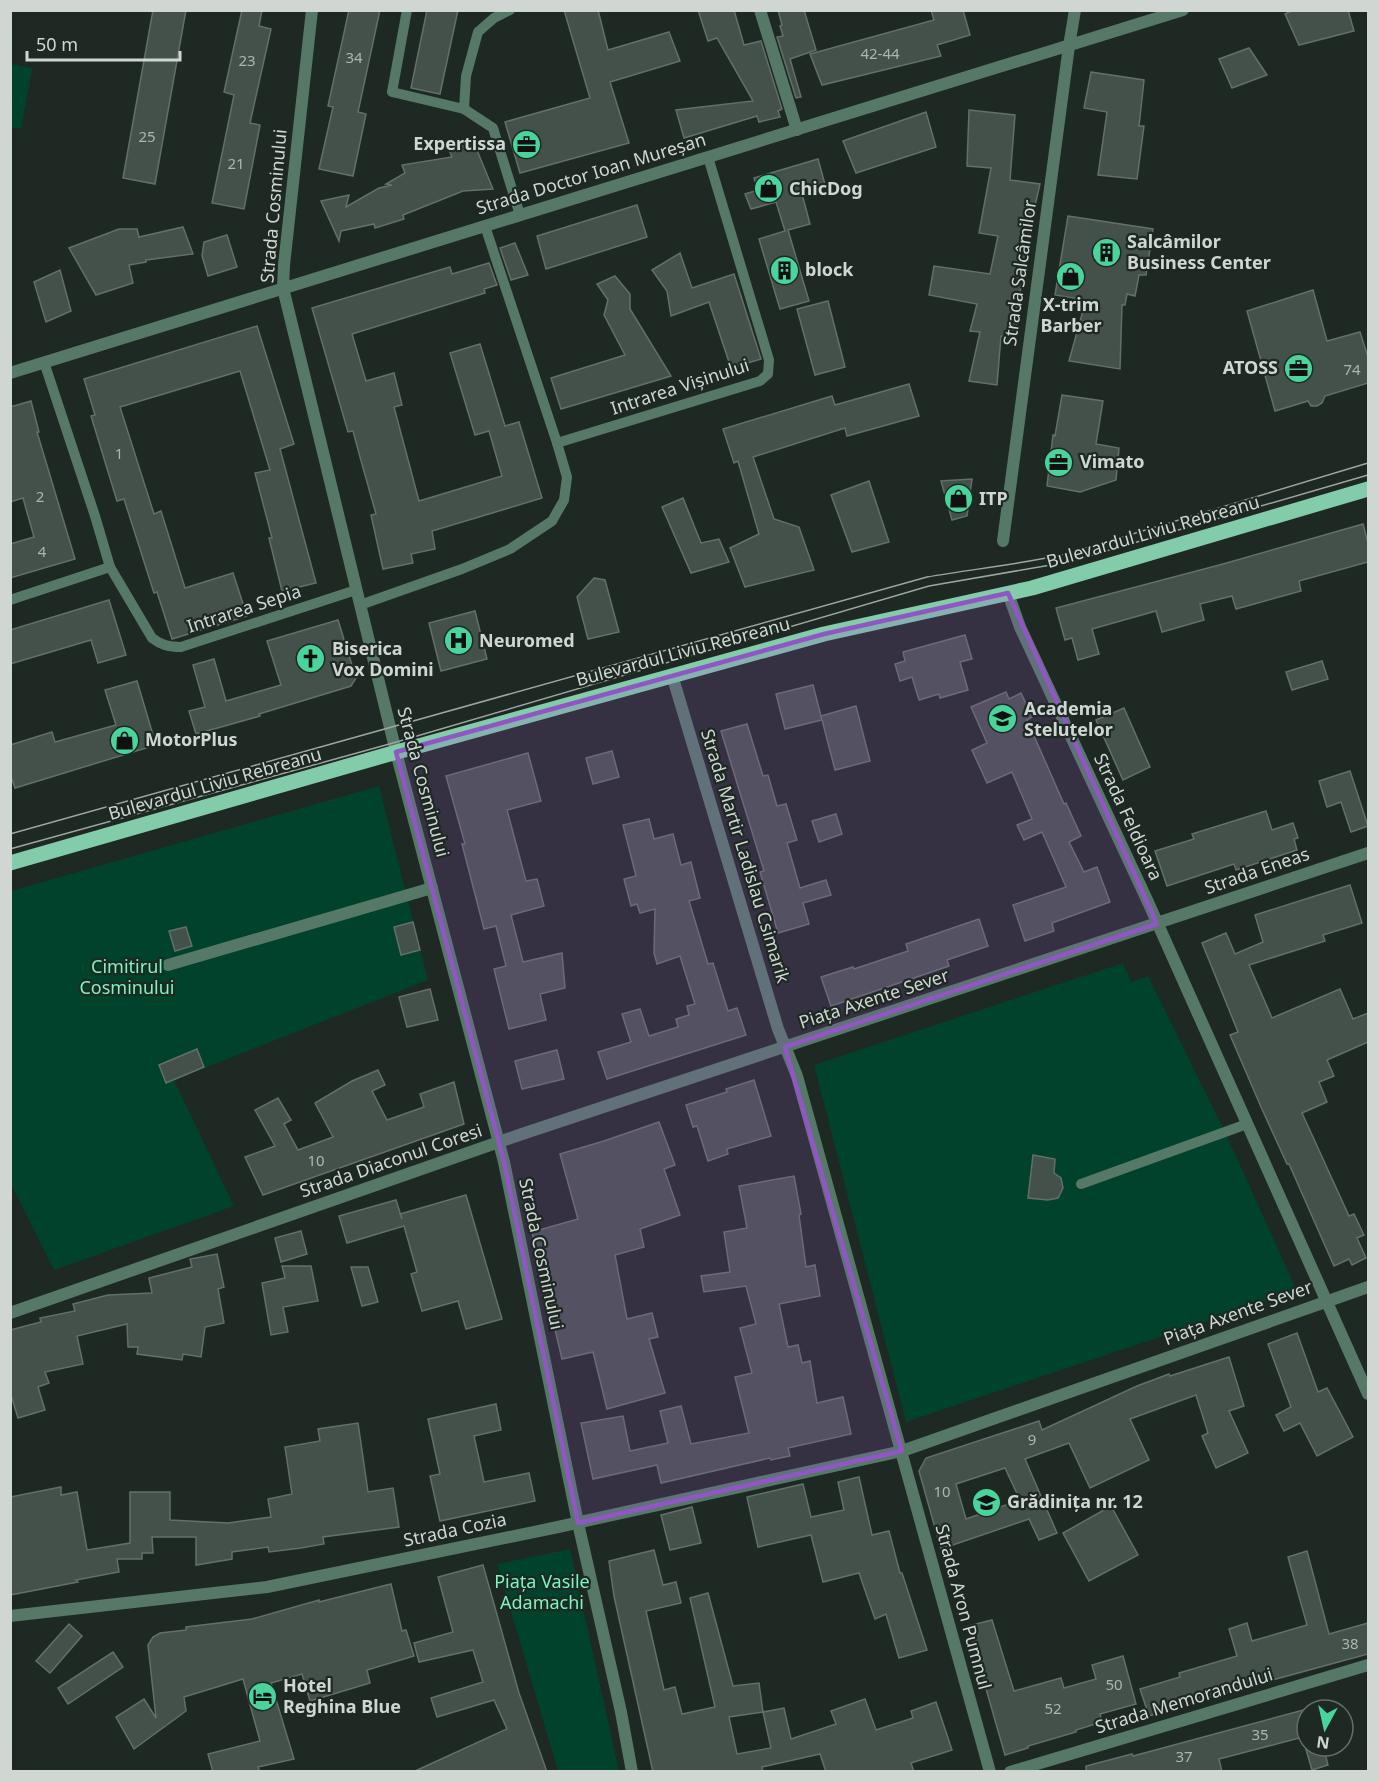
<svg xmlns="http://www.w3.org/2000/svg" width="1379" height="1782" viewBox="0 0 1379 1782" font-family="'Noto Sans',sans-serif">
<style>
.green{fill:#00422b}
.building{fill:#44504a;stroke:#636f69;stroke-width:1.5;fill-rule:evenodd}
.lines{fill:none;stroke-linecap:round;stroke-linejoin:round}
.lane{stroke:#567967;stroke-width:10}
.street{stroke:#567967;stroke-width:12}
.primary{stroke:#82cca9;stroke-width:15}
.tram{stroke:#9da5a0;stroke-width:1.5}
.marked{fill:#9057c4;fill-opacity:0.2;stroke:#9057c4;stroke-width:4.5;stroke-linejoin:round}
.labels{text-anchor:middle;stroke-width:4.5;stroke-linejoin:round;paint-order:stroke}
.number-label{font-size:15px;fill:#adb5b1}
.poi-label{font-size:18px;font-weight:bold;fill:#d0d7d3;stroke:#1e2923;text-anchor:start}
.street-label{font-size:18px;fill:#d0d7d3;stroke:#1e2923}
.park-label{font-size:18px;fill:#7af6bf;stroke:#1e2923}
</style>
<rect width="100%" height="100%" fill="#1e2923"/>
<g class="green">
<path d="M10 64 32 68 21 129 11 127Z"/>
<path d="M379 786 428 980 174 1080 234 1206 54 1270 11 1184V891Z"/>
<path d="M1123 963 1131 982 1148 976 1225 1132 1297 1291 906 1422 814 1065Z"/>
<path d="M570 1549 619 1771H558L497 1564Z"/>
</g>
<g class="building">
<path d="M153 10H186L155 184 123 178Z"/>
<path d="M242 10H262L259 26 271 29 250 123 260 125 244 209 212 203 234 95 224 92Z"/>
<path d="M349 10H380L358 112 366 114 353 176 319 169 333 107 328 106Z"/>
<path d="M427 10H458L440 94 411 88Z"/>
<path d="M564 10H598L608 50 669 32 680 61 610 82 629 143 520 173 505 122 590 98Z"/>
<path d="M698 10H734L744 45 761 41 782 109 778 111 780 117 759 122 757 116 684 138 676 110 753 101 717 38 708 41Z"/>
<path d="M778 10H804L816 50 790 59 801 97 796 98 777 37 783 36 780 26 782 25Z"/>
<path d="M931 10H963L970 35 937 45 941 56 822 85 810 54 934 20Z"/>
<path d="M1294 10H1348L1354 31 1299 45 1285 14Z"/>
<path d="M1249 48 1267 75 1232 88 1219 59Z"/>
<path d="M1091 72 1144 80 1139 126H1144L1137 179 1098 175 1107 112 1084 108Z"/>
<path d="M969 110 1015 115 1010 180 1040 184 1024 254 1028 255 1016 311 1019 312 1014 338 1001 336 997 385 969 381 980 332 970 331 977 304 929 295 934 266 990 274 998 236 979 233 991 168 967 166Z"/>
<path d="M926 112 936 147 856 173 843 141Z"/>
<path d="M474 143 493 189 463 191 403 215 404 219 375 228 374 224 341 231 339 241 321 201 349 195 346 207 379 188 392 185 386 184 405 173 402 165 452 157 449 150Z"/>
<path d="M818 159 826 188 802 194 810 224 788 230 809 301 780 309 759 239 785 231 776 202 751 209 745 194 758 190 754 178Z"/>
<path d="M637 205 647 237 546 269 537 236Z"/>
<path d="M1068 216 1153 229 1146 275H1139L1135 296 1127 294 1125 305H1122L1120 369 1069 361 1086 300 1055 295Z"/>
<path d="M183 227 193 254 146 260V262L129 265 133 283 96 295 69 248 119 229H137L139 237Z"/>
<path d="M227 235 237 267 208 276 202 256 204 242Z"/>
<path d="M515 243 528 275 511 280 500 248Z"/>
<path d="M680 253 692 288 734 274 761 359 731 368 709 302 671 316 667 291 652 270Z"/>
<path d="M489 263 497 285 484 289 485 293 352 334 366 381 394 373 402 405 394 407 419 501 502 476 489 431 475 435 450 353 480 344 505 426 519 422 542 498 432 531 435 549 411 554 413 563 383 569 371 515 376 514 360 457 353 431 348 432 312 308 450 267 452 274Z"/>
<path d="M60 270 71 311 46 322 34 282Z"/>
<path d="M615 276 630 294V309L671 376 561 409 551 378 625 355 604 315 608 300 597 284Z"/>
<path d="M1313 290 1327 341 1360 332 1368 357V383L1325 396 1322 403 1317 406H1311L1308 401 1275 411 1247 311Z"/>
<path d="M828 301 845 367 815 375 797 309Z"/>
<path d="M257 326 294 444 280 449 316 583 282 591 269 538H272L255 473 270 470 240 371 120 407 154 514 161 511 185 588 233 573 247 616 172 639 157 592 154 593 124 499 117 501 91 416 95 415 84 379Z"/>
<path d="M909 384 919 416 847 436 845 428 753 457 774 519 799 527 814 570 745 587 730 548 759 534 738 461 734 463 723 429 832 396 835 405Z"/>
<path d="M1062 395 1103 401 1096 444 1119 448 1116 480 1080 492 1047 486 1053 435 1055 436Z"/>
<path d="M31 401 39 432H37L75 559 10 578V544L34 537 23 498 10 502V407Z"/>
<path d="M972 479 967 516 952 520 941 481Z"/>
<path d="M869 481 889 542 852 552 831 495Z"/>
<path d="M683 498 701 543 719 539 729 562 691 573 662 507Z"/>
<path d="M1363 524 1368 543V562L1299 581 1301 591 1236 609 1232 596 1200 604 1204 620 1162 632 1156 611 1092 629 1099 654 1078 660 1072 638 1065 640 1056 608 1223 564Z"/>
<path d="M594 578 605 580 619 632 588 639 577 597Z"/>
<path d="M109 600 126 655 98 663 91 640 10 664V630Z"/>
<path d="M475 611 487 659 441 671 429 623Z"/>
<path d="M338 620 356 678 351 686 259 714 260 716 196 734 189 711 205 707 193 665 214 659 226 701 281 685 267 641Z"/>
<path d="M965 635 972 659 960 662 968 690 940 698 939 694 919 700 912 677 900 681 895 664 905 661 903 652Z"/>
<path d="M1322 661 1328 679 1292 690 1286 672Z"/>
<path d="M137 681 156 745 15 788 10 774V745L52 732 55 742 116 725 105 690Z"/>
<path d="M813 685 822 720 785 729 776 694Z"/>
<path d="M1006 692 1009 699 1021 693 1032 717 1027 720 1064 804 1066 803 1081 836 1069 842 1084 872 1097 867 1110 902 1052 923 1054 931 1025 941 1013 905 1066 887 1042 832 1024 840 1017 825 1032 819 1012 772 987 783 972 750 987 743 971 707Z"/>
<path d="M856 706 870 761 835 770 821 716Z"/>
<path d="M1124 708 1150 767 1123 780 1096 720Z"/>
<path d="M747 724 763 776 768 775 777 806 786 804 797 840 787 843 800 888 826 880 831 895 803 903 809 924 778 933 760 872 764 871 721 731Z"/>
<path d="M612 751 619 777 593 784 586 758Z"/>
<path d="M528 753 541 801 507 810 526 881 537 879 544 906 511 915 523 962 562 953 565 988 540 994 546 1020 509 1029 494 969 506 966 496 926 484 929 462 844H465L446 776Z"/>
<path d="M1350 771 1368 826 1351 832 1341 802 1327 807 1319 781Z"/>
<path d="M1266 811 1272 830 1293 823 1298 838 1294 839 1297 850 1236 870 1234 864 1167 886 1155 851 1194 839 1192 834Z"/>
<path d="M836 814 842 834 819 842 812 821Z"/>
<path d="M649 819 654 839 673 834 681 865 691 862 700 898 689 901 708 964 713 963 728 1011 737 1008 746 1035 607 1079 598 1052 631 1042 622 1014 640 1009 649 1036 678 1027 676 1019 689 1015 687 1006 695 1004 680 956 657 964 654 953 655 909 640 913 637 904 631 906 624 879 636 876 623 825Z"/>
<path d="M1350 885 1362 923 1323 935 1325 941 1249 965 1272 1018 1340 989 1353 1019 1368 1013V1042L1327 1060 1334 1076 1319 1082 1327 1102 1302 1113 1349 1216 1354 1214 1364 1235 1357 1238 1366 1258 1352 1265 1349 1259 1334 1266 1289 1164H1287L1261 1107 1230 1035 1238 1032 1202 943 1226 933 1235 954 1263 942 1255 915Z"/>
<path d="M979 919 988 946 947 960 949 966 831 1006 821 977 853 967 854 969 908 951 906 944Z"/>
<path d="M413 922 420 950 401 955 394 927Z"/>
<path d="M186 927 192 946 175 951 169 931Z"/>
<path d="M430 989 438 1020 407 1027 399 997Z"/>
<path d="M197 1049 204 1067 166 1083 159 1065Z"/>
<path d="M557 1050 564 1079 522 1089 515 1061Z"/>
<path d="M378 1070 385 1085 372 1091 387 1120 424 1107 420 1094 454 1082 464 1124 263 1195 245 1157 275 1146 255 1110 278 1098 291 1120 284 1124 298 1150 333 1137 315 1103 352 1081Z"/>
<path d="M754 1080 771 1136 727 1149 728 1154 708 1161 697 1126 693 1127 686 1105 727 1092 726 1089Z"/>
<path d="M659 1122 675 1165 664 1169 680 1215 640 1229 644 1247 615 1255 627 1319 652 1313 658 1337 649 1339 665 1393 607 1409 593 1352 562 1359 532 1232 578 1219 560 1154 604 1141Z"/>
<path d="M1033 1155 1055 1159 1054 1173 1061 1178 1063 1188 1058 1198 1048 1200 1028 1198Z"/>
<path d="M794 1176 801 1214 799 1215 806 1267 815 1265 820 1296 779 1304 788 1347 798 1345 802 1363 810 1361 817 1403 843 1397 851 1434 788 1448 790 1456 771 1460 770 1458 661 1483 657 1465 593 1479 581 1423 623 1416 630 1451 668 1443 660 1411 681 1406 691 1444 749 1433 735 1377 752 1373 740 1328 756 1324 746 1286 704 1292 701 1276 730 1272 724 1232 747 1228 739 1186Z"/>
<path d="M466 1195 502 1319 466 1329 458 1301 422 1311 411 1274 417 1272 404 1226 347 1243 339 1216 396 1200 402 1219 400 1214Z"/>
<path d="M301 1231 307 1254 281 1262 275 1238Z"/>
<path d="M217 1254 224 1287 218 1289 224 1323 205 1327 201 1357 183 1354 182 1360 137 1354 138 1347H128L127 1324 77 1336 83 1364 45 1372 49 1383 38 1387 45 1410 18 1418 10 1392V1330L41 1322 40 1318 75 1311 73 1304 108 1295 152 1293 149 1278 192 1267 190 1259Z"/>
<path d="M282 1266H311L318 1301 283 1307 288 1332 271 1335 262 1283 285 1278Z"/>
<path d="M351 1267H368L378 1302 362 1306Z"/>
<path d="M1297 1333 1318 1392 1327 1388 1353 1437 1317 1456 1300 1423 1284 1431 1276 1415 1291 1407 1268 1344Z"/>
<path d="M1229 1357 1244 1406 1229 1411 1248 1453 1216 1468 1202 1436 1208 1433 1196 1395 1130 1419 1149 1460 1090 1488 1069 1443 1025 1459 1057 1533 1039 1540 1029 1519 941 1549 919 1471 926 1458 1039 1421 1042 1430 1137 1386 1169 1374 1170 1376ZM1005 1468 1020 1500 966 1519 956 1484Z"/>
<path d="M496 1404 501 1430 474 1436 484 1482 529 1473 535 1501 440 1521 430 1476 440 1474 428 1419Z"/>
<path d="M358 1423 368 1492 393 1488 399 1527 323 1537 324 1544 301 1548 269 1552 268 1547 232 1552V1559L196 1565V1537H152L153 1553H142V1559H117L119 1572 76 1580 78 1582 10 1595V1497L61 1487V1495L77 1492 87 1550 130 1543V1492H170V1520L228 1523 271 1517 268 1499 292 1494 285 1447 320 1441 318 1429Z"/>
<path d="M859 1477 872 1535 889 1531 900 1573H902L927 1650 899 1658 886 1614 875 1619 859 1573 823 1582 811 1535 758 1547 747 1497 803 1484 811 1517 844 1510 838 1482Z"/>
<path d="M1111 1506 1138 1555 1089 1581 1063 1533Z"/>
<path d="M692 1507 701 1543 670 1550 661 1515Z"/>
<path d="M654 1550 663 1585 676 1582 681 1603 646 1611 664 1690 675 1687 682 1714 715 1707 690 1598 708 1593 733 1686 759 1683 763 1712 784 1708 791 1739 836 1724 831 1711 865 1699 876 1730 913 1718 911 1711 936 1702 952 1750 911 1763 914 1772H826L820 1754 762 1767 763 1772H653L614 1596 609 1561ZM763 1712 771 1748 737 1754 729 1717Z"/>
<path d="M1307 1551 1329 1634 1368 1623V1654L1228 1692 1149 1716 1140 1689 1180 1677 1179 1673 1237 1656 1229 1629 1247 1623 1252 1641 1307 1625 1288 1557Z"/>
<path d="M483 1565 519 1693 547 1772H413L507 1729 494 1700 437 1717 431 1698 483 1682 473 1650 419 1662 414 1643 453 1632 438 1577Z"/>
<path d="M391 1584 402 1631 406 1630 414 1656 367 1670 370 1683 310 1701 302 1674 271 1683 294 1759 258 1767 260 1772H213L208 1754 260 1741 243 1679 184 1697 186 1711 134 1749 116 1717 144 1699 156 1718 148 1645 153 1637 160 1633 186 1630V1627L252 1619 319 1600V1602Z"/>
<path d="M992 1620 1014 1691 1061 1678 1064 1688 1096 1679 1092 1665 1123 1656 1136 1704 1100 1714 1102 1722 1076 1730V1732L1028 1746V1748L1005 1755 968 1626Z"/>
<path d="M69 1624 82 1636 50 1673 36 1661Z"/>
<path d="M113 1652 123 1667 68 1704 58 1688Z"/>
<path d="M1307 1709V1736L1219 1759 1222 1772H1086V1766L1132 1754 1133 1756Z"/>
<path d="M1305 1746H1323L1328 1765 1312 1770Z"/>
</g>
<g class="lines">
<g class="lane">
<path d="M407 10 392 92 464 109 493 128 520 215"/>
<path d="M464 109 466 76 478 32 494 18 510 10"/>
<path d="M44 362 95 516 110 567 152 638C161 645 169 647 181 647L356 590"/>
<path d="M557 443 760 381 768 374 769 360 708 157"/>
<path d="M10 600 110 567"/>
<path d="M360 605 462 569 510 549 552 521 564 500 567 477 557 443 485 226"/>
<path d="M1081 1184 1247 1124"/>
</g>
<g class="street">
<path d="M312 10 284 265 283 288 396 752 504 1162 578 1523 621 1712 632 1772"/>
<path d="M760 10 797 130"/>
<path d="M10 373 1183 10"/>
<path d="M1003 541 1069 46 1075 10"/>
<path d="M1008 593 1020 627 1148 902 1368 1394"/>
<path d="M672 675 778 1029 797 1076 990 1772"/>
<path d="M168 965 432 888"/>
<path d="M10 1313 522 1134 1368 853"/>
<path d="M10 1616 267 1587 558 1527 902 1451 1368 1287"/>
<path d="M1010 1772 1368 1665"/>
</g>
<path class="primary" d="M10 863 386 755 824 634 1032 588 1368 489"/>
<g class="tram">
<path d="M10 834 927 577C974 569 1021 564 1066 554L1368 463"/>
<path d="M10 849 393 743 929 586 1068 562 1368 475"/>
</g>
</g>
<path class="marked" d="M1008 593 1157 924 785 1047 902 1451 578 1523 504 1162 396 752 824 634Z"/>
<defs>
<symbol id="office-disc" viewBox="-11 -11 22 22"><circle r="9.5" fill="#49d49c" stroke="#1e2923"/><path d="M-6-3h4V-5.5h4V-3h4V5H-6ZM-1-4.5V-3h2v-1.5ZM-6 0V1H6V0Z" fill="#111"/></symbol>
<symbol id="shop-disc" viewBox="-11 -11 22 22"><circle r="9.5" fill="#49d49c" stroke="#1e2923"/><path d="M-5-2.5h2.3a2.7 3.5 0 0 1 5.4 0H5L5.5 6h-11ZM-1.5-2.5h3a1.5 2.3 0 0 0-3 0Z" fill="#111"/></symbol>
<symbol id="building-disc" viewBox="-11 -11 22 22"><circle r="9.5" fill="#49d49c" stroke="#1e2923"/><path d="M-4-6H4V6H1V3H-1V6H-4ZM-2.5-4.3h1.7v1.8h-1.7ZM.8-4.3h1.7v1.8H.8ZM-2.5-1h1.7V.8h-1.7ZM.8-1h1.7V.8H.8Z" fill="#111"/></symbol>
<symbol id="hospital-disc" viewBox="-11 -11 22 22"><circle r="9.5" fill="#49d49c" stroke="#1e2923"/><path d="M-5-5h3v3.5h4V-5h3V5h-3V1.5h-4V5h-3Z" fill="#111"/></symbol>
<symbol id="church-disc" viewBox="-11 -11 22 22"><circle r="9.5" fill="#49d49c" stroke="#1e2923"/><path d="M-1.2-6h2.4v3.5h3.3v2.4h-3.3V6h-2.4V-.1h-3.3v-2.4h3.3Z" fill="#111"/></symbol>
<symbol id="school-disc" viewBox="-11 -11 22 22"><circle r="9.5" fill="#49d49c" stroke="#1e2923"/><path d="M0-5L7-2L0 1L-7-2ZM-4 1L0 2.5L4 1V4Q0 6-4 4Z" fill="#111"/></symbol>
<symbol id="hotel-disc" viewBox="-11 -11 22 22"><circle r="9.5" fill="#49d49c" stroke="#1e2923"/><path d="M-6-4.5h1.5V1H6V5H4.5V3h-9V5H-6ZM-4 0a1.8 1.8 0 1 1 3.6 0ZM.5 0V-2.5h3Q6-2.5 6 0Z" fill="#111"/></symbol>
</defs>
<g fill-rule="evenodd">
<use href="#office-disc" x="510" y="128" width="33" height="33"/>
<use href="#shop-disc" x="752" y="172" width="33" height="33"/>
<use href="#building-disc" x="1090" y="236" width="33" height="33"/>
<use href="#building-disc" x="768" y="254" width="33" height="33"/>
<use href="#shop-disc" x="1054" y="260" width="33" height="33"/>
<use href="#office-disc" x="1282" y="352" width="33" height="33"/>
<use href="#office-disc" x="1042" y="446" width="33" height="33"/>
<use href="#shop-disc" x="942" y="482" width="33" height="33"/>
<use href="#hospital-disc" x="442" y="624" width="33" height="33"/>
<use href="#church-disc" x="294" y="642" width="33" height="33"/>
<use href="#school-disc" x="986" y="702" width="33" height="33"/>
<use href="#shop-disc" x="108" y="724" width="33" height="33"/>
<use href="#school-disc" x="970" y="1486" width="33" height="33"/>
<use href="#hotel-disc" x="246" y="1680" width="33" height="33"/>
</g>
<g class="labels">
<g class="number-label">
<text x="880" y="59">42-44</text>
<text x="354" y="63">34</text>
<text x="247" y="66">23</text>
<text x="147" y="142">25</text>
<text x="236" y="169">21</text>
<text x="1352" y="375">74</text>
<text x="119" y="459">1</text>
<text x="40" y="502">2</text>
<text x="42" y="557">4</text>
<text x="316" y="1166">10</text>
<text x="1032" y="1445">9</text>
<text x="942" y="1497">10</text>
<text x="1350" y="1649">38</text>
<text x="1114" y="1690">50</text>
<text x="1053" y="1714">52</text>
<text x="1260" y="1740">35</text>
<text x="1184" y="1762">37</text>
</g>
<g class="poi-label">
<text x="506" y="150" text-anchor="end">Expertissa</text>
<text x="789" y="195">ChicDog</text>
<text x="1127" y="248">Salcâmilor<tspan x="1127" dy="21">Business Center</tspan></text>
<text x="805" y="276">block</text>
<text x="1071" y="311" text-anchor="middle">X-trim<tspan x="1071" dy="21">Barber</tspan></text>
<text x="1278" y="374" text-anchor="end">ATOSS</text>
<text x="1080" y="468">Vimato</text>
<text x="979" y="505">ITP</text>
<text x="479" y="647">Neuromed</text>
<text x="332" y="655">Biserica<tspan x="332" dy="21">Vox Domini</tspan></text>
<text x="1024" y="715">Academia<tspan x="1024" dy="21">Steluțelor</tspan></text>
<text x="145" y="746">MotorPlus</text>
<text x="1007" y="1508">Grădinița nr. 12</text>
<text x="283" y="1692">Hotel<tspan x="283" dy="21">Reghina Blue</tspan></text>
</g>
<g class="street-label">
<text transform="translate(591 174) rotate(-17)" y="6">Strada Doctor Ioan Mureșan</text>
<text transform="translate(274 206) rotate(-85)" y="6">Strada Cosminului</text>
<text transform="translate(1020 273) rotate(-82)" y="6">Strada Salcâmilor</text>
<text transform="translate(680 387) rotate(-18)" y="6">Intrarea Vișinului</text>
<text transform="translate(1153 532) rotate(-16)" y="6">Bulevardul Liviu Rebreanu</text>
<text transform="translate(244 609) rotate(-18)" y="6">Intrarea Sepia</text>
<text transform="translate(683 652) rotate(-15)" y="6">Bulevardul Liviu Rebreanu</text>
<text transform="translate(423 782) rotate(75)" y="6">Strada Cosminului</text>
<text transform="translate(215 784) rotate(-16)" y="6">Bulevardul Liviu Rebreanu</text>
<text transform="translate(1128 817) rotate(65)" y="6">Strada Feldioara</text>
<text transform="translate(745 856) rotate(73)" y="6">Strada Martir Ladislau Csimarik</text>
<text transform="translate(1257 871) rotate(-19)" y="6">Strada Eneas</text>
<text transform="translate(874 999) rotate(-18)" y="6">Piața Axente Sever</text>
<text transform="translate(391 1161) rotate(-19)" y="6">Strada Diaconul Coresi</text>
<text transform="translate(541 1254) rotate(78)" y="6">Strada Cosminului</text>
<text transform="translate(1238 1313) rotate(-20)" y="6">Piața Axente Sever</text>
<text transform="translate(455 1530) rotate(-12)" y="6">Strada Cozia</text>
<text transform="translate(963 1607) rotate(75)" y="6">Strada Aron Pumnul</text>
<text transform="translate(1184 1701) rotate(-17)" y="6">Strada Memorandului</text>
</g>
<g class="park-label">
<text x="127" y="973">Cimitirul<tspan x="127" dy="21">Cosminului</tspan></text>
<text x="542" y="1588">Piața Vasile<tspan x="542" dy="21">Adamachi</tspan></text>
</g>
</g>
<rect width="1379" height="1782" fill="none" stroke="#d0d7d3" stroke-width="24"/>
<g transform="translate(1325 1728) rotate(188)"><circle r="28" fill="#1e2923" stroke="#656f69" stroke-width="1.5"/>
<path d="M0-4.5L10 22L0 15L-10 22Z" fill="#49d49c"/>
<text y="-9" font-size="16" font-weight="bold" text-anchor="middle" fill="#d0d7d3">N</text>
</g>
<path d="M27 51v9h153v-9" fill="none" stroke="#d0d7d3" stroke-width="3"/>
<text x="36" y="51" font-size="18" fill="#d0d7d3" stroke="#1e2923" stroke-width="4.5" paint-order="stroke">50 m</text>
</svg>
